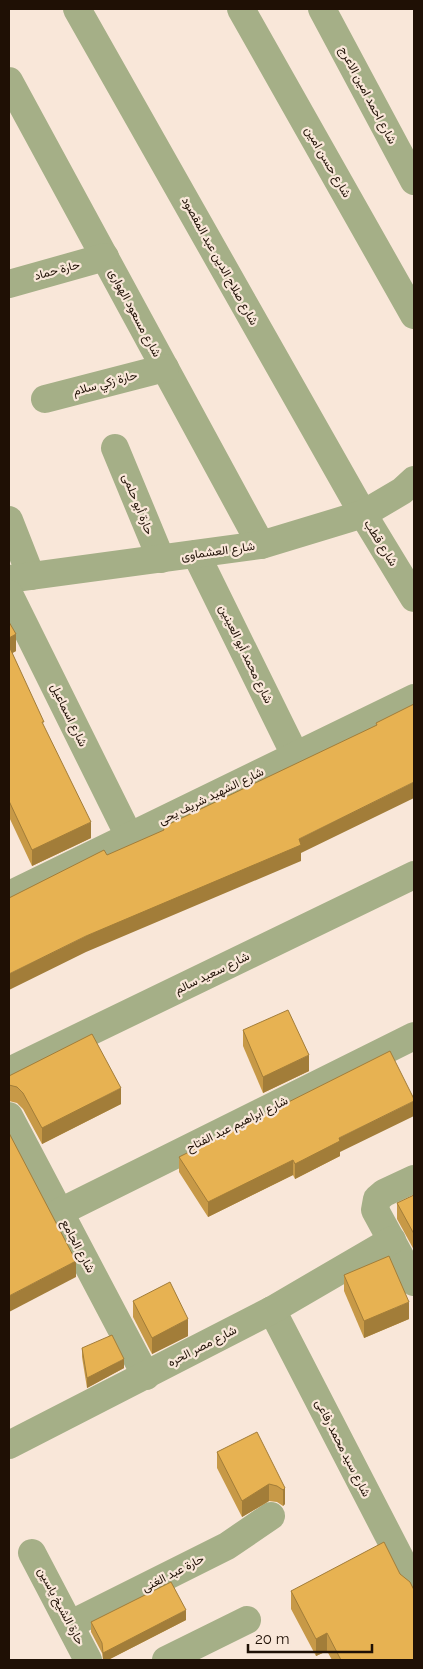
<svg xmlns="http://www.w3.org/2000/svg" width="423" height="1669" viewBox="0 0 423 1669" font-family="Raleway,Vazirmatn,sans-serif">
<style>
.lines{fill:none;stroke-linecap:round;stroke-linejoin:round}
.street{stroke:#a5af87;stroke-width:28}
.wall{fill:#c79947}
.shaded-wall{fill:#a27d39}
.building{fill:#e7b252;stroke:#a27d39}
.labels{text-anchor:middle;stroke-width:4.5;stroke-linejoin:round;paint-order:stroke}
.street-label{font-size:12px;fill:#1f1005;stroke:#f9e7d9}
</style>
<rect width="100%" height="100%" fill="#f9e7d9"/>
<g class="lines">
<g class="street">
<path d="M77 9 363 514 414 598"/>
<path d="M241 9 414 315"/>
<path d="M322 9 414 181"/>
<path d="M9 81 261 545"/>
<path d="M9 284 105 257"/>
<path d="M45 399 165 368"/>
<path d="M115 448 161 559"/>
<path d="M9 520 31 576"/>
<path d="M196 554 295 755"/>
<path d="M9 579 261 545 363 514 402 491 414 480"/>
<path d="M9 594 129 836"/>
<path d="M9 895 414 698"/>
<path d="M9 1071 414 875"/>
<path d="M9 1116 146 1376"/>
<path d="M414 1179 384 1193 377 1199 375 1210 414 1282"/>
<path d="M60 1212 414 1036"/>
<path d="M272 1310 414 1585"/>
<path d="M9 1445 272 1310 392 1240"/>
<path d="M32 1553 88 1660"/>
<path d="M71 1624 227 1546 271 1516"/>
<path d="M166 1660 247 1620"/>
</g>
</g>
<g class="wall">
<path d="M9 622 16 651 12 653 91 838 32 866 9 817Z"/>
<path d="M243 1030 309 1071 263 1093 243 1046Z"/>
<path d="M9 1076 121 1104 42 1144 23 1109 17 1103 9 1101Z"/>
<path d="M340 1152V1156L295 1179 293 1175 208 1217 179 1172V1157Z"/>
<path d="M414 1195V1250L397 1219V1203Z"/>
<path d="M344 1275 409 1319 364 1338 344 1291Z"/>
<path d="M133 1301 188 1336 152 1354 133 1317Z"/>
<path d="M82 1348 124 1368 87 1388 82 1357Z"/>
<path d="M217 1452 285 1488V1504L283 1506 277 1502 269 1501 242 1517 217 1468Z"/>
<path d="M400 1574 414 1660H332L327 1651 316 1656 291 1609V1591Z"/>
<path d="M186 1620 108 1660H103L102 1653 91 1632V1622Z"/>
</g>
<g class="shaded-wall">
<path d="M16 634V651L9 655V638Z"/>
<path d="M414 782V798L301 853V861L86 952 9 990V974L86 936 299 839Z"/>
<path d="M91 822V838L32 866V850Z"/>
<path d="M309 1055V1071L263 1093V1077Z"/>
<path d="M121 1088V1104L42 1144V1128Z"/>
<path d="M414 1101V1116L340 1152V1156L295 1179V1164L339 1138Z"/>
<path d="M293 1160V1175L208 1217V1202Z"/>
<path d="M76 1261V1277L9 1312V1296Z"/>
<path d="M409 1302V1319L364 1338V1321Z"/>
<path d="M188 1319V1336L152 1354V1338Z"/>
<path d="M124 1359V1368L87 1388V1378Z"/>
<path d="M269 1484V1501L242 1517V1501Z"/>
<path d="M285 1488V1504L283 1506V1490Z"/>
<path d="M186 1610V1620L108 1660H103V1653Z"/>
<path d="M327 1633V1651L316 1656V1639Z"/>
</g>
<g class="building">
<path d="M9 622 16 634 9 638Z"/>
<path d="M9 646 44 722H42L91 822 32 850 9 801Z"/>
<path d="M414 704V782L299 839 301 845 86 936 9 974V898L104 850 107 855 164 830 163 827 377 725 376 723Z"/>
<path d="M288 1010 309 1055 263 1077 243 1030Z"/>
<path d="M92 1034 121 1088 42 1128 23 1093 17 1087 9 1085V1076Z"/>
<path d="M390 1051 414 1099V1101L339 1138 340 1141 295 1164 293 1160 208 1202 179 1157Z"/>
<path d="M9 1133 76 1261 9 1296Z"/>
<path d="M414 1195V1234L397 1203Z"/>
<path d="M389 1256 409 1302 364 1321 344 1275Z"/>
<path d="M170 1282 188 1319 152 1338 133 1301Z"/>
<path d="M112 1335 124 1359 87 1378 82 1348Z"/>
<path d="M257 1432 285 1488 283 1490 277 1486 269 1484 242 1501 217 1452Z"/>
<path d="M384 1542 400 1574 410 1582 414 1590V1660H341L327 1633 316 1639 291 1591Z"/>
<path d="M171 1582 186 1610 103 1653 102 1643 91 1622Z"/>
</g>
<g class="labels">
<g class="street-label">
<text transform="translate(368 95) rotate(62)" y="4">شارع احمد امين الاعرج</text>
<text transform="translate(328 162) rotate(60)" y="4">شارع حسن امين</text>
<text transform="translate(220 261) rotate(61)" y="4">شارع صلاح الدين عبد المقصود</text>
<text transform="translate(57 270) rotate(-15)" y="4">حارة حماد</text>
<text transform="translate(135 313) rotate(62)" y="4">شارع مسعود الهوارى</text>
<text transform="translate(105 383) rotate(-15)" y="4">حارة زكي سلام</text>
<text transform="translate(138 504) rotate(68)" y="4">حارة أبو حلمى</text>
<text transform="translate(381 543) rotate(58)" y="4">شارع قطب</text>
<text transform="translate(218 551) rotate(-8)" y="4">شارع العشماوى</text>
<text transform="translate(246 654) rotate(64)" y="4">شارع محمد أبو العينين</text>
<text transform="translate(69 715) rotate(64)" y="4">شارع اسماعيل</text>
<text transform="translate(211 796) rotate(-26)" y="4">شارع الشهيد شريف يحى</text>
<text transform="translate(212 973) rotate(-26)" y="4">شارع سعيد سالم</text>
<text transform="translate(237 1124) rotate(-26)" y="4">شارع ابراهيم عبد الفتاح</text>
<text transform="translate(78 1246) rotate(62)" y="4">شارع الجامع</text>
<text transform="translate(202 1346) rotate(-27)" y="4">شارع مصر الحره</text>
<text transform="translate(343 1448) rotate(63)" y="4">شارع سيد محمد رفاعى</text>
<text transform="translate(173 1573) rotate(-27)" y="4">حارة عبد الغنى</text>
<text transform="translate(61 1606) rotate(62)" y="4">حارة الشيخ ياسين</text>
</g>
</g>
<rect width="423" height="1669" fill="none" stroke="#1f1005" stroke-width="20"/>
<path d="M248 1644v8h124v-8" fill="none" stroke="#1f1005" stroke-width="2.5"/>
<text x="255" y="1644" font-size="15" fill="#1f1005" stroke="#f9e7d9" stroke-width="4" paint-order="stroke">20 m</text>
</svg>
